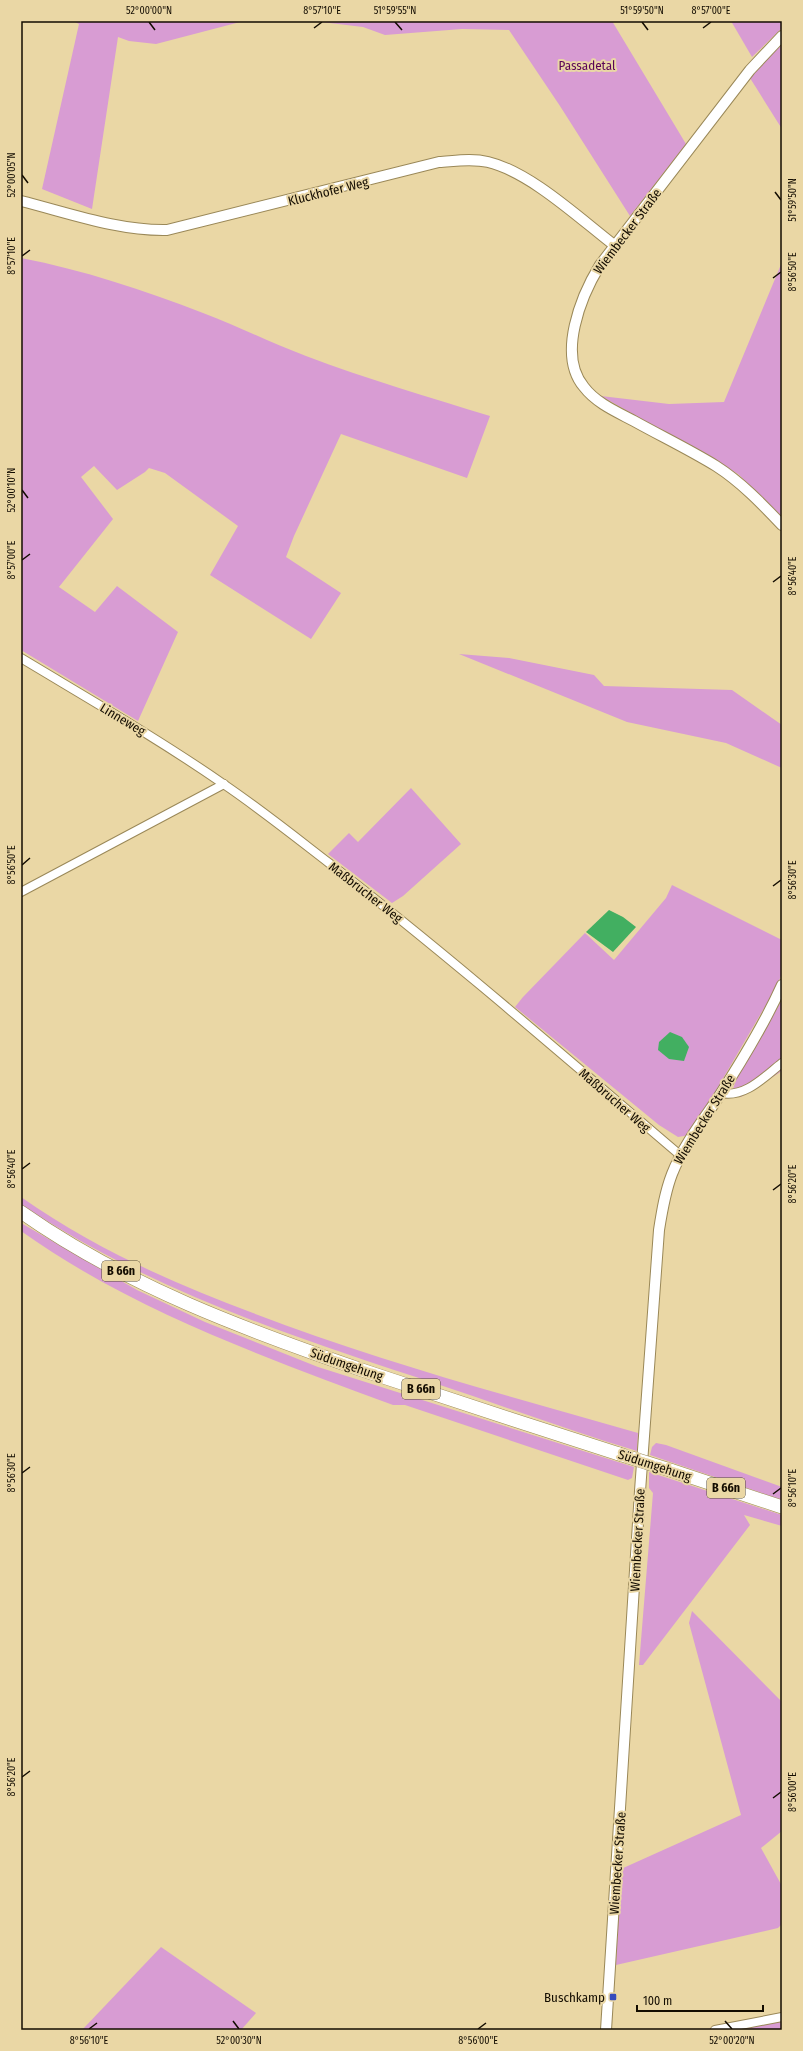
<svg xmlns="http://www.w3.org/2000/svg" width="803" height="2051" viewBox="0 0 803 2051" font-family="'Fira Sans Condensed',sans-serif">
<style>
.green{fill:#d89cd3}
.water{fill:#42af61}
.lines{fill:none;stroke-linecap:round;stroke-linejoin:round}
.minor-casing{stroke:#9a8858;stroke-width:10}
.tertiary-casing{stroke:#9a8858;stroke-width:12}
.primary-casing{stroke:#9a8858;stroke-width:14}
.minor{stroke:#fff;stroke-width:8}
.tertiary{stroke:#fff;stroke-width:10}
.primary{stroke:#fff;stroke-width:13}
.primary-bridge-casing{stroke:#9a8858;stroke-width:14;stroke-linecap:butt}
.primary-bridge{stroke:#fff;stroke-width:13}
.ticks{fill:none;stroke:#130c00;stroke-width:1.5}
.poi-dot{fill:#354bbd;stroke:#ead7a5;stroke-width:1.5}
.labels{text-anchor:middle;stroke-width:4;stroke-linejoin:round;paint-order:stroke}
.shield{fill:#ead7a5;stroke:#544932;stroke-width:1}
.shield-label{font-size:12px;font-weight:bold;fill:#130c00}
.park-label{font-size:13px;fill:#5a0457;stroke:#ead7a5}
.street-label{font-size:13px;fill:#130c00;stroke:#ead7a5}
.poi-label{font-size:13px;fill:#130c00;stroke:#ead7a5;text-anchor:end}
.neatline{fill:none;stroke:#130c00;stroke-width:1.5}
.ticks-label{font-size:10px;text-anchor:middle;fill:#130c00}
</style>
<rect width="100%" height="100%" fill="#ead7a5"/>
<g class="green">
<path d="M73 21H244L156 44 129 41 118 37 92 209 42 189 79 24Z"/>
<path d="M313 21H612L686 144 630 216 560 106 509 30 462 29 385 35 363 27Z"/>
<path d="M731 21H782V28L752 57Z"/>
<path d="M782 42V129L750 78Z"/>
<path d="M21 258C83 270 144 290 203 313 238 326 271 343 306 356 367 379 428 397 490 416L467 478 341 434 294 536 286 557 341 593 311 639 210 575 238 526 165 473 149 468 145 472 117 490 94 466 81 477 113 519 59 587 95 612 117 586 178 632 138 721 21 650Z"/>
<path d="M782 262V517L738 474 601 396 669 404 724 402Z"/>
<path d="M459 654 509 658 594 675 604 686 732 690 782 725V768L726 743 627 722Z"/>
<path d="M411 788 461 844 403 896 392 903 328 854 349 833 358 842Z"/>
<path d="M672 885 782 940V973L777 986 690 1135 678 1137 659 1125 515 1007 523 997 585 933 614 960 666 898Z"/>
<path d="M782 1000V1071L741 1097 732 1092 738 1074Z"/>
<path d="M21 1197C92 1247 172 1283 253 1313 378 1361 509 1396 638 1433L637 1451C571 1431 506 1407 440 1385 296 1338 148 1290 21 1204Z"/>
<path d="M21 1223 137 1290 205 1322 318 1367 634 1467 632 1478 628 1480 405 1405H393C265 1357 133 1311 21 1231Z"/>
<path d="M656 1443 666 1445 782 1487V1500L650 1455 652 1447Z"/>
<path d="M649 1472 782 1515V1526L744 1515 750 1525 643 1665H639L653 1493 649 1488Z"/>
<path d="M692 1611 782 1702V1831L761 1848 782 1886V1924L778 1928 616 1965 621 1869 741 1815 689 1623Z"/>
<path d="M161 1947 256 2013 241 2030H82Z"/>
<path d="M782 2015V2030H703L708 2029Z"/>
</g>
<g class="water">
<path d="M609 910 623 917 636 927 613 952 586 932Z"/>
<path d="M670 1032 682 1037 689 1047 684 1061 669 1059 658 1050 659 1042Z"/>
</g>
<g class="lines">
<defs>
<g id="minor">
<path d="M21 658C89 699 157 738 222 783 259 808 294 836 329 863 449 956 564 1056 680 1155"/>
<path d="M21 892 224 784"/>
<path d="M721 1093C745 1098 764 1077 782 1063"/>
<path d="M715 2030 782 2017"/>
</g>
<g id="tertiary">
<path d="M782 36 750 70 600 265C581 296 557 355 584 387 596 403 617 412 634 421 661 436 690 450 716 466 741 482 762 504 782 525"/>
<path d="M21 201C69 213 118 231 167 230L439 162C455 161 472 158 488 162 530 172 579 218 614 245"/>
<path d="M606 2030 640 1491 659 1230C662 1211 665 1192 672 1174 682 1148 700 1124 716 1101 740 1064 764 1025 782 985"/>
</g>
<g id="primary">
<path d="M21 1212C126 1286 248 1331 368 1372 452 1400 535 1427 619 1454"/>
<path d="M670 1470 782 1507"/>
</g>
</defs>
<use href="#minor" class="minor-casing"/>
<use href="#tertiary" class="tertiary-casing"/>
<use href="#primary" class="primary-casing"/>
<use href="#minor" class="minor"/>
<use href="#tertiary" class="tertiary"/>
<use href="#primary" class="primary"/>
<defs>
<path id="primary-bridge" d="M619 1454 670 1470"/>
</defs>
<use href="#primary-bridge" class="primary-bridge-casing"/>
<use href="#primary-bridge" class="primary-bridge"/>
</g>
<path class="ticks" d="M149 22 155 30M395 22 402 30M642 22 648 30M314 28 322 22M703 28 711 22M22 175 28 183M775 192 781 200M22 256 30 250M773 278 781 272M22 490 28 498M22 560 30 554M773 582 781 576M22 865 30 858M773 886 781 880M22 1169 30 1163M773 1190 781 1184M22 1473 30 1467M773 1494 781 1488M22 1777 30 1771M773 1798 781 1792M233 2021 239 2029M725 2021 732 2029M89 2029 97 2023M478 2029 486 2023"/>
<rect class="poi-dot" x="609" y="1993" width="8" height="8" rx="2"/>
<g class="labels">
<g class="shield">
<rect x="102" y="1261" width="38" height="20" rx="3"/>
<rect x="402" y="1379" width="38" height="20" rx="3"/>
<rect x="707" y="1478" width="38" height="20" rx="3"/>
</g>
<g class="shield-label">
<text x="121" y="1275">B 66n</text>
<text x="421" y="1393">B 66n</text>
<text x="726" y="1492">B 66n</text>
</g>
<g class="park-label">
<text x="587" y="70">Passadetal</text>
</g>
<g class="street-label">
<text transform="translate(328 191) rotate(-14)" y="5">Kluckhofer Weg</text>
<text transform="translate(627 231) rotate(-53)" y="5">Wiembecker Straße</text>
<text transform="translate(123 719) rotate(31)" y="5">Linneweg</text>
<text transform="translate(366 892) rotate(38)" y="5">Maßbrucher Weg</text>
<text transform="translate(615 1100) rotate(41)" y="5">Maßbrucher Weg</text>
<text transform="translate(704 1119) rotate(-58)" y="5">Wiembecker Straße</text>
<text transform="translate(347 1364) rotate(19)" y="5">Südumgehung</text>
<text transform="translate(655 1465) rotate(18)" y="5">Südumgehung</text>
<text transform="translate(637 1540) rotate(-87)" y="5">Wiembecker Straße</text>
<text transform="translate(617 1863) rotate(-86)" y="5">Wiembecker Straße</text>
</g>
<g class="poi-label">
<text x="605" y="2002">Buschkamp</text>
</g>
</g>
<rect width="803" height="2051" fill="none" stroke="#ead7a5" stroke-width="44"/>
<path d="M637 2005v6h126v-6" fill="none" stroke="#130c00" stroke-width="2"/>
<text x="643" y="2005" font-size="12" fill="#130c00" stroke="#ead7a5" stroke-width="3" paint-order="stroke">100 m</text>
<rect x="22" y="22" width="759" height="2007" class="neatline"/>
<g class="ticks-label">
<text x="149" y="14">52°00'00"N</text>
<text x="322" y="14">8°57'10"E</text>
<text x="395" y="14">51°59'55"N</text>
<text x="642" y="14">51°59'50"N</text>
<text x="711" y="14">8°57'00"E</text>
<text transform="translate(11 175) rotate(-90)" y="4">52°00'05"N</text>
<text transform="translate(792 200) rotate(-90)" y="4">51°59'50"N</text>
<text transform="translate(11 256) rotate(-90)" y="4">8°57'10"E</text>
<text transform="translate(792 272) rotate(-90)" y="4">8°56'50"E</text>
<text transform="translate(11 490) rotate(-90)" y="4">52°00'10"N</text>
<text transform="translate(11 560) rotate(-90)" y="4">8°57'00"E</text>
<text transform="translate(792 576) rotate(-90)" y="4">8°56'40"E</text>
<text transform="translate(11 865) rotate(-90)" y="4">8°56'50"E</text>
<text transform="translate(792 880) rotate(-90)" y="4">8°56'30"E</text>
<text transform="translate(11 1169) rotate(-90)" y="4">8°56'40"E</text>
<text transform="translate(792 1184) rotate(-90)" y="4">8°56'20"E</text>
<text transform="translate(11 1473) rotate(-90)" y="4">8°56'30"E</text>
<text transform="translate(792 1488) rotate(-90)" y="4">8°56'10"E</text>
<text transform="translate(11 1777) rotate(-90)" y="4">8°56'20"E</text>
<text transform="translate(792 1792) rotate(-90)" y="4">8°56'00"E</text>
<text x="89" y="2044">8°56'10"E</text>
<text x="239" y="2044">52°00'30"N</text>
<text x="478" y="2044">8°56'00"E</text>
<text x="732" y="2044">52°00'20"N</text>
</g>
</svg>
